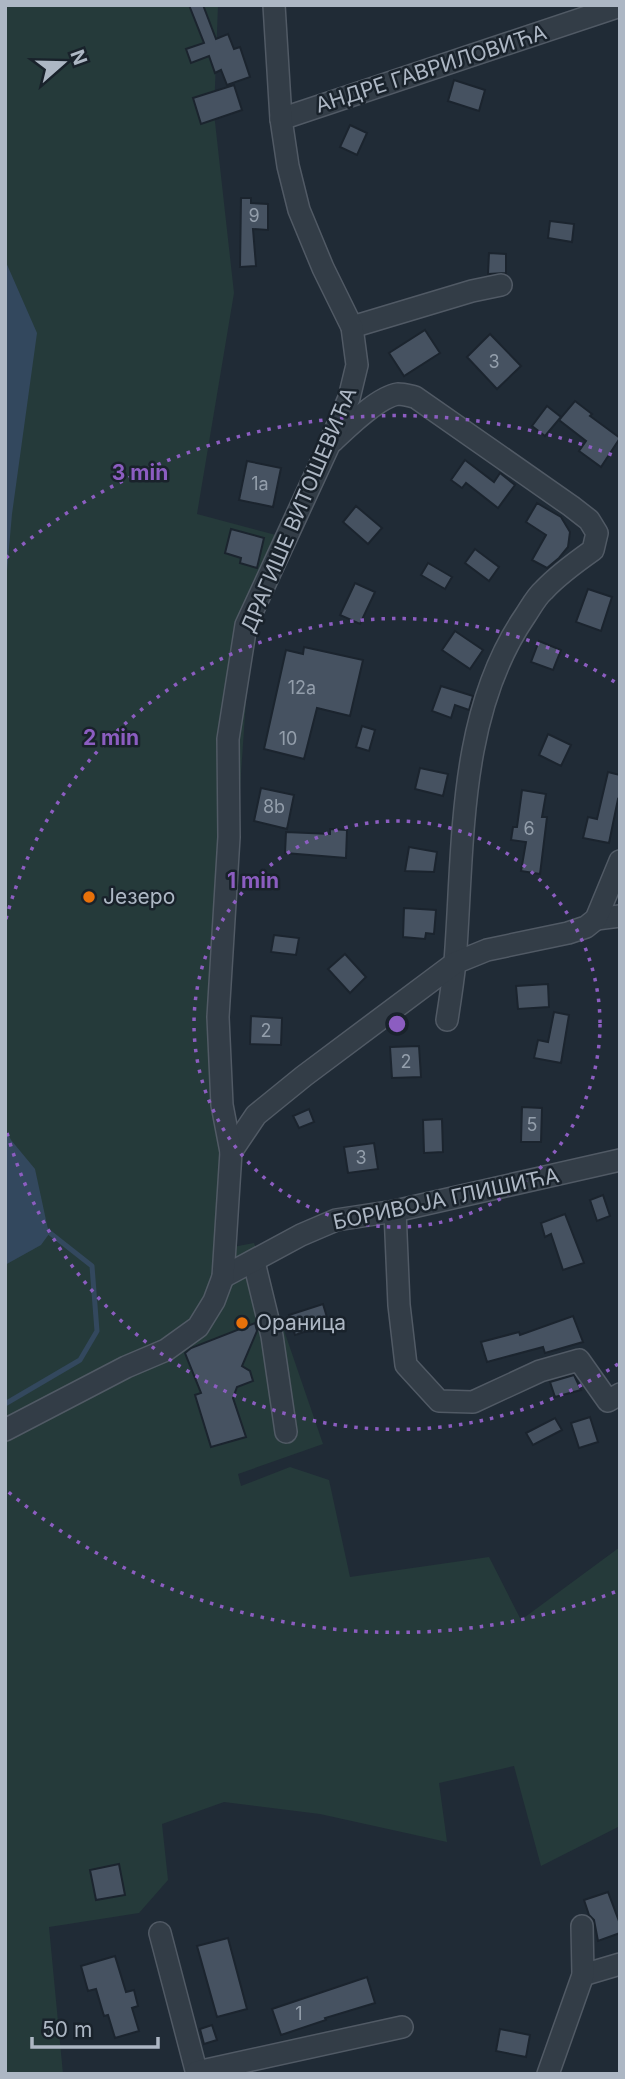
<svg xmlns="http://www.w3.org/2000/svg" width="625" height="2079" viewBox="0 0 625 2079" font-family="Inter,sans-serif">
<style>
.green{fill:#253a3a}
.water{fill:#33485e}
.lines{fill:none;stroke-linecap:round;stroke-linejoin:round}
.stream{stroke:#33485e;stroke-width:5}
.building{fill:#465261;stroke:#1b242e;stroke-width:2}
.minor-casing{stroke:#515a65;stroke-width:24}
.minor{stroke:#333d47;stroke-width:21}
.ring{fill:none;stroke:#8c5dc1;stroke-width:3.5;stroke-dasharray:3.5 7}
.food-dot{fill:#e8710a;stroke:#19222b;stroke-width:2.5}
.labels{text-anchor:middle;stroke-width:5;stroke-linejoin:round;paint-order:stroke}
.number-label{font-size:18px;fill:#939eab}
.street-label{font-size:21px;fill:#adb7c4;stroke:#19222b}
.poi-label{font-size:21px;fill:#adb7c4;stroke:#19222b;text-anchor:start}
.centre{fill:#8c5dc1;stroke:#19222b;stroke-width:3.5}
.ring-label{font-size:21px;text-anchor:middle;font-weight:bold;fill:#8c5dc1;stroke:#19222b;stroke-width:5;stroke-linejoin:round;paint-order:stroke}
</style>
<rect width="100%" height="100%" fill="#202b36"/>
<path class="green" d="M5 5H218L214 113 234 293 197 514 291 539 256 618 247 685 226 996 233 1247 254 1243 323 1444 238 1474 241 1486 290 1467 329 1480 350 1577 489 1557 521 1620 620 1547V1826L541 1866 514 1766 439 1783 447 1842 320 1814 224 1802 162 1824 168 1880 139 1913 49 1927 63 2074H5Z"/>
<g class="water">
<path d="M5 260 37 333 12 514 5 593Z"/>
<path d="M5 1128 11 1140 35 1169 49 1234 41 1245 5 1265Z"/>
</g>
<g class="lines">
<path class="stream" d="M5 1404 80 1360 97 1331 92 1266 45 1229"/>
</g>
<g class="building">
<path d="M189 5H203L216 39 228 34 234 49 240 47 250 77 227 85 221 70 215 73 209 56 191 63 186 49 204 43Z"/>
<path d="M454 80 485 90 479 111 448 101Z"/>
<path d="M234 85 242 110 201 124 193 98Z"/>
<path d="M350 125 367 133 357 155 340 147Z"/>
<path d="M241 198H251V203L268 204V230L253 229 256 266 240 267Z"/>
<path d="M550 221 574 224 572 242 548 238Z"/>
<path d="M489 253 506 254V273L488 274Z"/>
<path d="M425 330 440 353 404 376 389 353Z"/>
<path d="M490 334 521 366 497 389 467 357Z"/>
<path d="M575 401 592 414 590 416 620 438 601 467 579 451 586 441 559 420Z"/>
<path d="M547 406 561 417 545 436 532 426Z"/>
<path d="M465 460 494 482 500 473 515 485 498 508 466 483 462 488 451 480Z"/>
<path d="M247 461 281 468 273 507 239 500Z"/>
<path d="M537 503 561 517 570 532 568 547 559 558 547 568 532 560 546 535 526 522Z"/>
<path d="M356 506 382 528 368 544 343 522Z"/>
<path d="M231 529 264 538 257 568 240 563 241 558 225 553Z"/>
<path d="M475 549 499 567 489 581 465 563Z"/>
<path d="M428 563 452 577 445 589 421 575Z"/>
<path d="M355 583 375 592 360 624 340 615Z"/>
<path d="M588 589 612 597 601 631 576 622Z"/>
<path d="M455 631 483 650 470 669 442 650Z"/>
<path d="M539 641 561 650 553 670 531 662Z"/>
<path d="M304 647 363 660 350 716 317 708 304 759 264 749 286 650 303 654Z"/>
<path d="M441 686 473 696 469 710 455 705 451 718 432 711Z"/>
<path d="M362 726 375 730 369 751 356 747Z"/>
<path d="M548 734 571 745 561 766 539 755Z"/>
<path d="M420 768 448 774 443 796 415 789Z"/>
<path d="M608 772 620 775V800L618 799 609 843 583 838 588 817 597 819Z"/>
<path d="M261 788 294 795 287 829 254 821Z"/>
<path d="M522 790 546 794 542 817H547L540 874 521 871 526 842 511 840 513 827H517Z"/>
<path d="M330 829 347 830 346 858 285 853 286 832 330 834Z"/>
<path d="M409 847 437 852 434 872 405 871Z"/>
<path d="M404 908 436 910 434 934 426 933 425 939 403 937Z"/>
<path d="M274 935 299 938 296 955 271 952Z"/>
<path d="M345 954 366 977 350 993 328 969Z"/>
<path d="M548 984 549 1007 518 1009 516 986Z"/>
<path d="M554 1012 569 1015 561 1063 534 1058 538 1040 548 1042Z"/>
<path d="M251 1016 282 1018 281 1045 250 1044Z"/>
<path d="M419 1046 421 1077 392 1078 390 1047Z"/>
<path d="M522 1107 542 1108 541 1142H521Z"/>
<path d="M309 1109 314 1122 299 1128 293 1116Z"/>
<path d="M442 1119 443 1152 424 1153 423 1120Z"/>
<path d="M374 1143 378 1169 348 1173 344 1147Z"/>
<path d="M603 1195 610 1216 597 1221 590 1200Z"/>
<path d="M565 1214 584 1263 563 1270 551 1234 545 1237 541 1223Z"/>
<path d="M323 1304 329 1324 295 1335 289 1315Z"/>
<path d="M573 1316 583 1342 545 1353 543 1347 487 1362 481 1342 519 1332 520 1335Z"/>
<path d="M255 1323 257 1331 242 1366 250 1371 253 1381 237 1387 233 1398 246 1437 211 1447 195 1395 201 1393 185 1353 191 1348Z"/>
<path d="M574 1375 581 1390 555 1397 550 1382Z"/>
<path d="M590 1417 598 1442 579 1448 571 1423Z"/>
<path d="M555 1418 562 1430 533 1445 526 1433Z"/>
<path d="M119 1864 125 1895 96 1900 90 1870Z"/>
<path d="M608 1892 620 1924V1933L598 1941 594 1920 589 1915 584 1900Z"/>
<path d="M228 1938 247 2009 217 2017 197 1946Z"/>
<path d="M115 1956 126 1992 134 1990 138 2006 132 2008 139 2031 115 2038 108 2015 104 2016 96 1989 88 1991 81 1966Z"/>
<path d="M367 1977 375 2003 325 2018 326 2020 281 2035 272 2009Z"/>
<path d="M212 2025 217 2040 204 2044 200 2029Z"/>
<path d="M500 2029 530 2035 526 2057 496 2051Z"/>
</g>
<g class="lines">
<defs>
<g id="minor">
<path d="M281 119 620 6"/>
<path d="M352 327 472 291 501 285"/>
<path d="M333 441C348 427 378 397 398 394 404 394 410 396 415 397L571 506 589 520 597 533 593 550C576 562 558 575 544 590 536 597 531 607 525 616 457 715 464 847 455 962 453 981 450 1001 447 1020"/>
<path d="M596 919 620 916"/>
<path d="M231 1152 256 1115 304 1076 455 963 487 950 568 933 586 927 596 919 620 861"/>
<path d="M395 1211 399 1305 406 1365 439 1401 473 1402 540 1371 579 1360 608 1401 620 1394"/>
<path d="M254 1262 272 1336 286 1432"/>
<path d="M223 1277 301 1235 336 1220 395 1211 620 1160"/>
<path d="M5 1430 126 1367 166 1350 198 1327 214 1301 223 1277 231 1152 222 1105 218 1017 229 837 228 739 246 625 329 445 349 398 357 365 352 327 323 268 299 210 288 166 281 119 274 5"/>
<path d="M160 1933 197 2074"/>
<path d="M583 1975 620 1964"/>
<path d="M197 2072 402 2027"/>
<path d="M548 2074 583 1975 582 1926"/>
</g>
</defs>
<use href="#minor" class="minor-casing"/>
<use href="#minor" class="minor"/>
</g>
<g class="ring">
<circle cx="397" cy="1024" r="203"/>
<path d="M618 1364A405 405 0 0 1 6 1129M6 919A405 405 0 0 1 618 684"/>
<path d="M615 1592A608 608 0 0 1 6 1490M6 558A608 608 0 0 1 615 456"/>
</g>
<g class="food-dot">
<circle cx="89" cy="897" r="7"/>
<circle cx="242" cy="1323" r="7"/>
</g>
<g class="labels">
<g class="number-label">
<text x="254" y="222">9</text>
<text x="494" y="368">3</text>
<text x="260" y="490">1a</text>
<text x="302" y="694">12a</text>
<text x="288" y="745">10</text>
<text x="274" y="813">8b</text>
<text x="529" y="835">6</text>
<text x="266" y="1037">2</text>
<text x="406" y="1068">2</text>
<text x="532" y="1131">5</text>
<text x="361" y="1164">3</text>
<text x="299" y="2020">1</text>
</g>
<g class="street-label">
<text transform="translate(431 69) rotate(-18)" y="7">АНДРЕ ГАВРИЛОВИЋА</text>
<text transform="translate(299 510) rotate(-67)" y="7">ДРАГИШЕ ВИТОШЕВИЋА</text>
<text transform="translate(446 1199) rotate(-12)" y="7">БОРИВОЈА ГЛИШИЋА</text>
</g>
<g class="poi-label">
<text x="103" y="904">Језеро</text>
<text x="256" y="1330">Ораница</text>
</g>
</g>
<circle cx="397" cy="1024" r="10" class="centre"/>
<g class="ring-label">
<text x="140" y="480">3 min</text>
<text x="111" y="745">2 min</text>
<text x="253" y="888">1 min</text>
</g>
<rect width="625" height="2079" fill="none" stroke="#adb7c4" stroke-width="14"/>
<g transform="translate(63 63) rotate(70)" stroke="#19222b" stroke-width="5" paint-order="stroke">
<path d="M0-5L12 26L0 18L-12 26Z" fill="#adb7c4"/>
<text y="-10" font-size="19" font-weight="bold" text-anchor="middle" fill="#adb7c4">N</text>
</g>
<path d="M32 2037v10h126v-10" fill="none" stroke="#adb7c4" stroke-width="3.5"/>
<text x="42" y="2037" font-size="21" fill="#adb7c4" stroke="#19222b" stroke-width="5" paint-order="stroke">50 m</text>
</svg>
